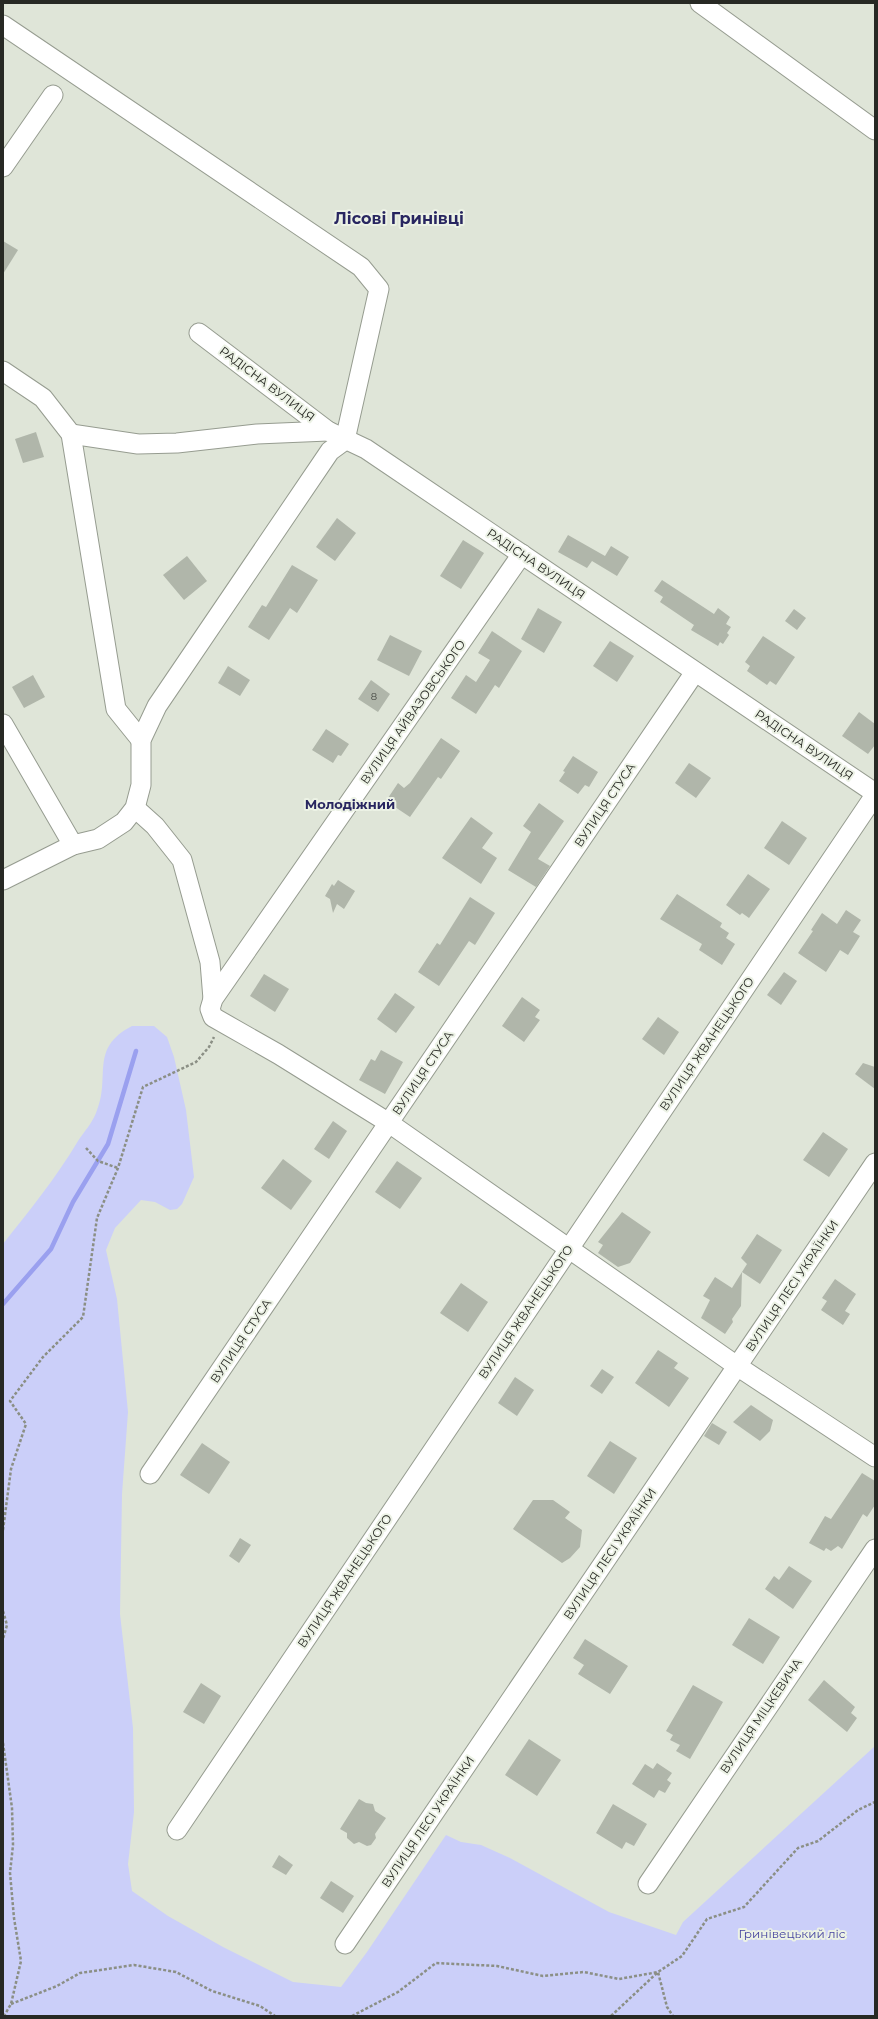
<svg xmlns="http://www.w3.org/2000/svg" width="878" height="2019" viewBox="0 0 878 2019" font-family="Montserrat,sans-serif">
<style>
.green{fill:#cbcff9}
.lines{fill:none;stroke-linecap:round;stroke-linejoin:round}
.stream{stroke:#9aa0ef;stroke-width:4.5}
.building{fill:#b0b6aa}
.street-casing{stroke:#969c90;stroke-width:21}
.path{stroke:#8b8f85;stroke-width:2.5;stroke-dasharray:3 2;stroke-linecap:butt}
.street{stroke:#fff;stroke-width:19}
.labels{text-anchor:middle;stroke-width:4;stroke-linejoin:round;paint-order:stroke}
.number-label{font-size:10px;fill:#494c46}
.street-label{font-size:12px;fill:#272924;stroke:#ecf2e5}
.park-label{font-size:12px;fill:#4644a0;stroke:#ecf2e5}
.neighbourhood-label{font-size:13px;font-weight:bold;fill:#282660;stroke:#ecf2e5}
.district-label{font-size:16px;font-weight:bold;fill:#282660;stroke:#ecf2e5}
</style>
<rect width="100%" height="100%" fill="#dfe5d8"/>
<path class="green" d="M132 1026H154L167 1037 174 1057 186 1110 194 1177 182 1204 177 1209 170 1210 155 1202 141 1200 115 1228 106 1250 117 1299 128 1412 122 1494 120 1614 133 1728 134 1812 128 1864 132 1891 168 1916 223 1947 293 1982 341 1987 367 1952 446 1835 461 1842 481 1845 510 1858 609 1912 676 1935 683 1922 875 1746V2016H3V1244C29 1211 56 1178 78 1141 84 1132 92 1123 96 1113 112 1077 88 1049 132 1026Z"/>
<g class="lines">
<path class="stream" d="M3 1304 51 1249 73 1202 108 1144 136 1051"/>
</g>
<g class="building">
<path d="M3 241 18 250 3 274Z"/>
<path d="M36 432 44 457 23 463 15 439Z"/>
<path d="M337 518 356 533 335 561 316 547Z"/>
<path d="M568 535 605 556 611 546 629 557 617 576 592 561 587 568 558 552Z"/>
<path d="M463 540 484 553 461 589 440 576Z"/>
<path d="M187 556 207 581 184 600 163 575Z"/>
<path d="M292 565 318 580 297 613 290 608 269 640 248 627 262 605 266 607Z"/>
<path d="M662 580 714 614 718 608 730 617 726 624 731 627 727 633 729 635 723 644 720 642 718 646 691 630 694 625 660 602 663 597 654 591Z"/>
<path d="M538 608 562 622 544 653 521 639Z"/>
<path d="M794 609 806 618 797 630 785 621Z"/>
<path d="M492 631 522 651 499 688 495 685 476 714 451 698 466 675 476 682 490 660 478 653Z"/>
<path d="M390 635 422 651 409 676 377 660Z"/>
<path d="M763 636 795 657 776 685 770 681 767 685 747 671 750 666 745 662Z"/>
<path d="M610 641 634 656 617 682 593 666Z"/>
<path d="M228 666 250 680 240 696 218 683Z"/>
<path d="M33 675 45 697 24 708 12 687Z"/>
<path d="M371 680 390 694 378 712 358 699Z"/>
<path d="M859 712 875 724V745L868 754 842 736Z"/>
<path d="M326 729 349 744 341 756 338 755 333 763 312 750Z"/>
<path d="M441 738 460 751 441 779 438 777 410 817 386 801 398 783 404 788 410 783Z"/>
<path d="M573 756 598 772 589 787 585 785 578 794 559 781 565 772 563 771Z"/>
<path d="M689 763 711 778 696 798 675 783Z"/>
<path d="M539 803 564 821 538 859 550 866 536 887 508 870 531 832 523 826Z"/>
<path d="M471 817 493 833 482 848 497 858 481 884 442 858Z"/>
<path d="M782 821 807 838 789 865 764 848Z"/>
<path d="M748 874 770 889 749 918 742 913 740 915 726 905Z"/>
<path d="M338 880 355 891 344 909 337 904 333 913 330 899 325 896 332 884 334 886Z"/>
<path d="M677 894 722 923 720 927 729 933 726 938 735 944 722 965 699 950 702 944 660 919Z"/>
<path d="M470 897 495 913 475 945 469 941 439 986 418 972 437 943 440 945Z"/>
<path d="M846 910 861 920 853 932 860 936 848 955 840 950 826 972 798 953 813 931 811 930 822 913 837 924Z"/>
<path d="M784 972 797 981 781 1005 767 995Z"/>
<path d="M264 974 289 989 275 1012 250 996Z"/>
<path d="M395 993 415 1007 396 1033 377 1019Z"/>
<path d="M522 997 540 1010 535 1017 540 1020 524 1042 502 1026Z"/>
<path d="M658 1017 679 1032 664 1055 642 1039Z"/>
<path d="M381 1050 403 1062 385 1094 359 1080 371 1059 375 1061Z"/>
<path d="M863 1063 875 1067V1089L855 1074Z"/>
<path d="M333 1121 347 1131 329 1159 314 1149Z"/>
<path d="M823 1132 848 1149 829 1177 803 1160Z"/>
<path d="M283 1159 312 1181 291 1210 261 1188Z"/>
<path d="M397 1161 422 1178 400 1209 375 1192Z"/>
<path d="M622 1212 651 1232 630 1263 618 1267 598 1253 603 1245 598 1242Z"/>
<path d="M757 1234 782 1250 760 1284 742 1272 747 1264 741 1258Z"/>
<path d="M742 1272 741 1306 732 1319 733 1322 725 1334 701 1318 710 1300 703 1296 715 1277 732 1288Z"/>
<path d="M835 1279 856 1294 845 1311 850 1314 843 1325 821 1310 827 1301 822 1298Z"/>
<path d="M461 1283 488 1302 468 1332 440 1313Z"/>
<path d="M658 1350 678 1363 674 1368 689 1378 669 1407 635 1383Z"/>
<path d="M602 1369 614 1377 602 1394 590 1386Z"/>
<path d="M515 1377 534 1390 517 1416 498 1403Z"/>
<path d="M751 1405 773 1420 770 1431 760 1441 733 1422Z"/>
<path d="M712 1423 727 1432 719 1445 704 1436Z"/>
<path d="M610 1441 637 1458 614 1494 587 1476Z"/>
<path d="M202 1443 230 1462 209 1494 180 1475Z"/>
<path d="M862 1473 875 1481V1505L867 1517 863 1514 842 1549 838 1546 831 1551 826 1548 824 1551 809 1543 825 1516 831 1519Z"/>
<path d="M533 1500H553L570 1512 565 1518 582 1530 580 1547 570 1558 562 1563 513 1529Z"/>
<path d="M240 1538 251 1545 239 1563 229 1556Z"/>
<path d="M789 1566 812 1581 793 1609 765 1589 774 1576 779 1580Z"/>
<path d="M749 1618 780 1637 763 1664 732 1645Z"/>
<path d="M585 1639 628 1666 610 1694 578 1674 584 1665 573 1658Z"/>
<path d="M824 1680 855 1707 851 1713 857 1718 847 1732 808 1700Z"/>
<path d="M201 1683 221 1696 204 1724 183 1712Z"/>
<path d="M693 1685 723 1702 690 1759 676 1751 680 1745 670 1740 673 1735 666 1731Z"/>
<path d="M529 1739 561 1760 537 1796 505 1775Z"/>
<path d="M657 1763 672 1773 667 1780 671 1783 665 1793 659 1790 654 1798 632 1784 645 1764 653 1769Z"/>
<path d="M359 1799 366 1803 373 1804 375 1811 386 1818 375 1834 376 1838 371 1845 367 1846 359 1842 354 1844 347 1838V1833L340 1829Z"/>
<path d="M613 1804 647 1824 634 1846 626 1842 622 1849 596 1833Z"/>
<path d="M279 1855 293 1865 286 1875 272 1867Z"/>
<path d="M331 1881 354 1896 343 1913 320 1898Z"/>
</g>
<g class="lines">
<defs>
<g id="street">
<path d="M700 3 875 130"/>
<path d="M3 25 361 267 379 289 345 440 330 451 157 706 141 740V785L135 808 124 822 98 839 73 845 3 880"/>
<path d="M3 167 53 95"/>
<path d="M199 333 328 431 366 449 875 793"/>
<path d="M3 371 43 398 71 434 116 709 141 740"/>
<path d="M71 434 138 444 177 443 257 434 328 431"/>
<path d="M522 554 213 999 210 1009 213 1017 278 1054 389 1123 737 1366 875 1457"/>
<path d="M3 724 73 845"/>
<path d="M135 808 155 826 182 860 210 962 213 999"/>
<path d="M150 1474 695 672"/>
<path d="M177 1830 875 795"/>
<path d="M648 1884 875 1549"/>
<path d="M345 1944 875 1163"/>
</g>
</defs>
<use href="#street" class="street-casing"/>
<g class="path">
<path d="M86 1148 98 1161 118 1168"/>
<path d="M3 1530 11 1469 26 1424 10 1401 43 1357 83 1317 97 1218 118 1168 143 1087 196 1062 209 1047 214 1037"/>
<path d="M3 1611 7 1625 3 1639"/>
<path d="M3 1743 12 1808 13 1845 10 1873 14 1918 21 1961 11 2004 4 2016"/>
<path d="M11 2004 57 1986 80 1973 134 1965 176 1972 212 1991 260 2006 275 2016"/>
<path d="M352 2016 398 1992 436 1963 497 1966 543 1976 584 1972 619 1979 658 1972 682 1956 707 1919 744 1907 798 1848 818 1841 858 1810 875 1802"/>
<path d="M611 2016 658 1972 667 2007 673 2016"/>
</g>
<use href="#street" class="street"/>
</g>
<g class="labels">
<g class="number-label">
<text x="374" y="700">8</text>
</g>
<g class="street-label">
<text transform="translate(267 384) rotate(37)" y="4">РАДІСНА ВУЛИЦЯ</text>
<text transform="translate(536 564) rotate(34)" y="4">РАДІСНА ВУЛИЦЯ</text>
<text transform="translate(413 712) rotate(-55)" y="4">ВУЛИЦЯ АЙВАЗОВСЬКОГО</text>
<text transform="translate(804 745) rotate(34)" y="4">РАДІСНА ВУЛИЦЯ</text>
<text transform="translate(605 805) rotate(-56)" y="4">ВУЛИЦЯ СТУСА</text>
<text transform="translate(707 1044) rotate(-56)" y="4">ВУЛИЦЯ ЖВАНЕЦЬКОГО</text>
<text transform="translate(423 1073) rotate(-56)" y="4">ВУЛИЦЯ СТУСА</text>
<text transform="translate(792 1286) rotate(-56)" y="4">ВУЛИЦЯ ЛЕСІ УКРАЇНКИ</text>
<text transform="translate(526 1312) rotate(-56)" y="4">ВУЛИЦЯ ЖВАНЕЦЬКОГО</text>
<text transform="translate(241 1341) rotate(-56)" y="4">ВУЛИЦЯ СТУСА</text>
<text transform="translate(610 1554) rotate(-56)" y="4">ВУЛИЦЯ ЛЕСІ УКРАЇНКИ</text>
<text transform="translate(345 1581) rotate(-56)" y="4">ВУЛИЦЯ ЖВАНЕЦЬКОГО</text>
<text transform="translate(761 1716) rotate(-56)" y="4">ВУЛИЦЯ МІЦКЕВИЧА</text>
<text transform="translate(428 1822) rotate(-56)" y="4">ВУЛИЦЯ ЛЕСІ УКРАЇНКИ</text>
</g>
<g class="park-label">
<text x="792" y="1938">Гринівецький ліс</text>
</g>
<g class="neighbourhood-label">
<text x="350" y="809">Молодіжний</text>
</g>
<g class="district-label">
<text x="399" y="224">Лісові Гринівці</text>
</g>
</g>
<rect width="878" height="2019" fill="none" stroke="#272924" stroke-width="8"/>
</svg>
